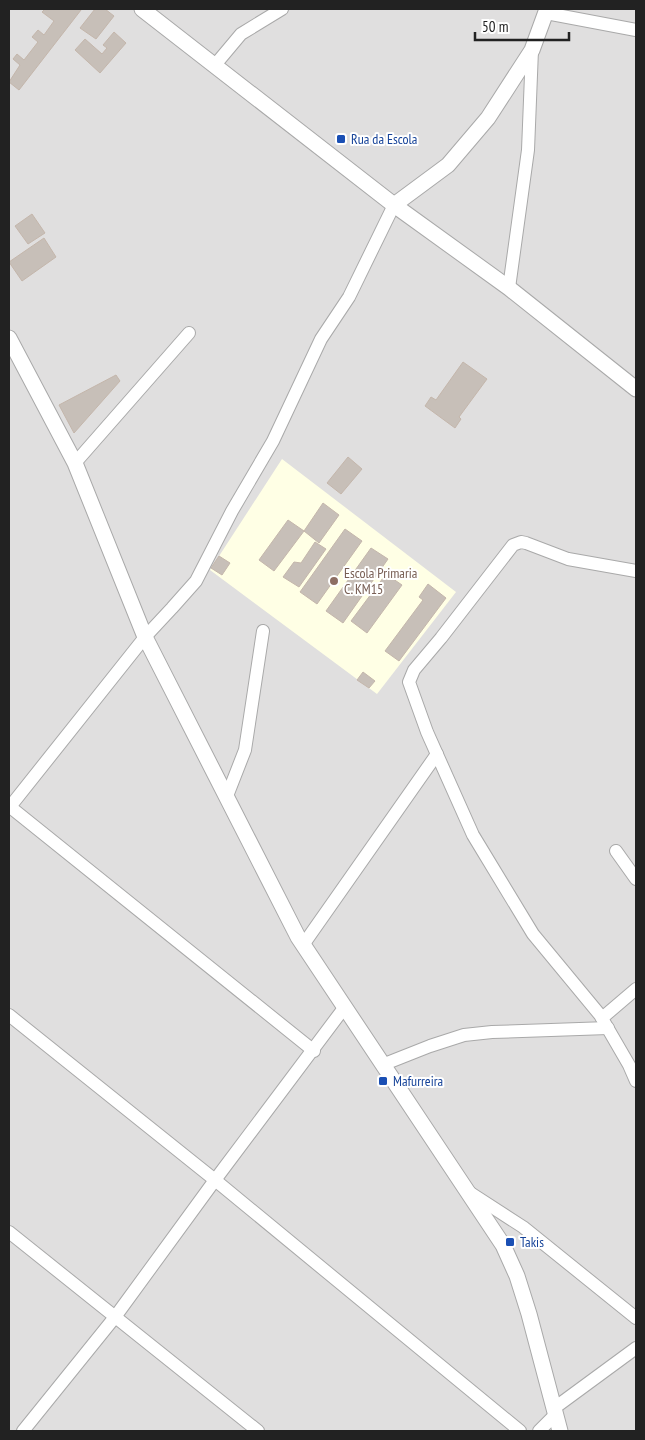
<svg xmlns="http://www.w3.org/2000/svg" width="645" height="1440" viewBox="0 0 645 1440" font-family="'PT Sans Narrow',sans-serif">
<style>
.residential{fill:#e0dfdf}
.education{fill:#ffffe5}
.building{fill:#c7bfb8;stroke:#c4b6ab}
.lines{fill:none;stroke-linecap:round;stroke-linejoin:round}
.minor-casing{stroke:#a9a9a9;stroke-width:14}
.tertiary-casing{stroke:#a9a9a9;stroke-width:17}
.minor{stroke:#fff;stroke-width:12}
.tertiary{stroke:#fff;stroke-width:15}
.transit-dot{fill:#1a4fb4;stroke:#fff;stroke-width:2}
.education-dot{fill:#8d6e63;stroke:#fff;stroke-width:2}
.labels{text-anchor:middle;stroke-width:4;stroke-linejoin:round;paint-order:stroke}
.transit-label{font-size:14px;fill:#164399;stroke:#fff;text-anchor:start}
.education-label{font-size:14px;fill:#785e54;stroke:#fff;text-anchor:start}
</style>
<rect width="100%" height="100%" fill="#f2efe9"/>
<rect class="residential" x="9" y="9" width="627" height="1422"/>
<path class="education" d="M282 459 456 592 377 694 210 570Z"/>
<g class="building">
<path d="M45 9H80L81 10 19 90 9 82 20 65 13 59 17 54 24 60 38 42 32 37 38 30 44 35 54 21 42 12Z"/>
<path d="M95 9H105L114 16 96 39 80 28Z"/>
<path d="M114 32 126 43 100 73 75 50 85 39 102 54 107 48 103 45Z"/>
<path d="M32 214 45 233 28 244 15 226Z"/>
<path d="M44 238 56 257 22 281 9 262Z"/>
<path d="M463 362 487 379 459 417 461 419 455 428 425 406 431 397 436 400Z"/>
<path d="M116 375 120 381 74 433 59 405Z"/>
<path d="M348 457 362 469 341 494 327 483Z"/>
<path d="M323 503 339 515 319 543 304 531Z"/>
<path d="M288 520 304 531 274 571 259 560Z"/>
<path d="M345 529 362 541 317 604 300 592Z"/>
<path d="M315 542 326 549 299 587 283 577 294 562 301 563Z"/>
<path d="M371 548 388 559 343 623 326 611Z"/>
<path d="M219 556 230 563 222 575 211 568Z"/>
<path d="M386 574 402 585 367 633 351 621Z"/>
<path d="M428 584 446 598 399 661 385 651 423 600 419 597Z"/>
<path d="M363 672 375 681 369 688 357 680Z"/>
</g>
<g class="lines">
<defs>
<g id="minor">
<path d="M546 13 636 30"/>
<path d="M215 65 241 34 282 9"/>
<path d="M509 288 528 150 532 50"/>
<path d="M75 463 189 333"/>
<path d="M636 571 568 559 526 543 521 542 513 545 441 638 414 670 409 682 427 732 473 835 533 934 600 1015 629 1065 636 1081"/>
<path d="M227 796 245 750 263 631"/>
<path d="M9 806 314 1051"/>
<path d="M9 808 145 637 172 608 196 581 232 511 273 441 321 339 349 297 394 205"/>
<path d="M616 851 636 879"/>
<path d="M303 945 437 754"/>
<path d="M9 1015 215 1180 520 1431"/>
<path d="M602 1018 636 989"/>
<path d="M382 1065 430 1046 464 1035 492 1032 608 1028"/>
<path d="M469 1192 523 1227 636 1318"/>
<path d="M9 1232 258 1431"/>
<path d="M553 1409 636 1348"/>
<path d="M23 1431 115 1317 215 1180 344 1008"/>
<path d="M539 1431 555 1415"/>
</g>
<g id="tertiary">
<path d="M142 9 394 205 509 288 636 389"/>
<path d="M394 205 448 165 488 118 532 50 547 9"/>
<path d="M9 338 75 463 145 637 298 937 503 1245 517 1276 529 1314 560 1431"/>
</g>
</defs>
<use href="#minor" class="minor-casing"/>
<use href="#tertiary" class="tertiary-casing"/>
<use href="#minor" class="minor"/>
<use href="#tertiary" class="tertiary"/>
</g>
<g class="transit-dot">
<rect x="336" y="134" width="10" height="10" rx="2.5"/>
<rect x="378" y="1076" width="10" height="10" rx="2.5"/>
<rect x="505" y="1237" width="10" height="10" rx="2.5"/>
</g>
<circle class="education-dot" cx="334" cy="581" r="5"/>
<g class="labels">
<g class="transit-label">
<text x="351" y="144">Rua da Escola</text>
<text x="393" y="1086">Mafurreira</text>
<text x="520" y="1247">Takis</text>
</g>
<g class="education-label">
<text x="344" y="578">Escola Primaria<tspan x="344" dy="16">C. KM15</tspan></text>
</g>
</g>
<rect width="645" height="1440" fill="none" stroke="#222222" stroke-width="20"/>
<path d="M475 32v8h94v-8" fill="none" stroke="#222222" stroke-width="2.5"/>
<text x="482" y="32" font-size="15" fill="#222222" stroke="#ffffff" stroke-width="4" paint-order="stroke">50 m</text>
</svg>
